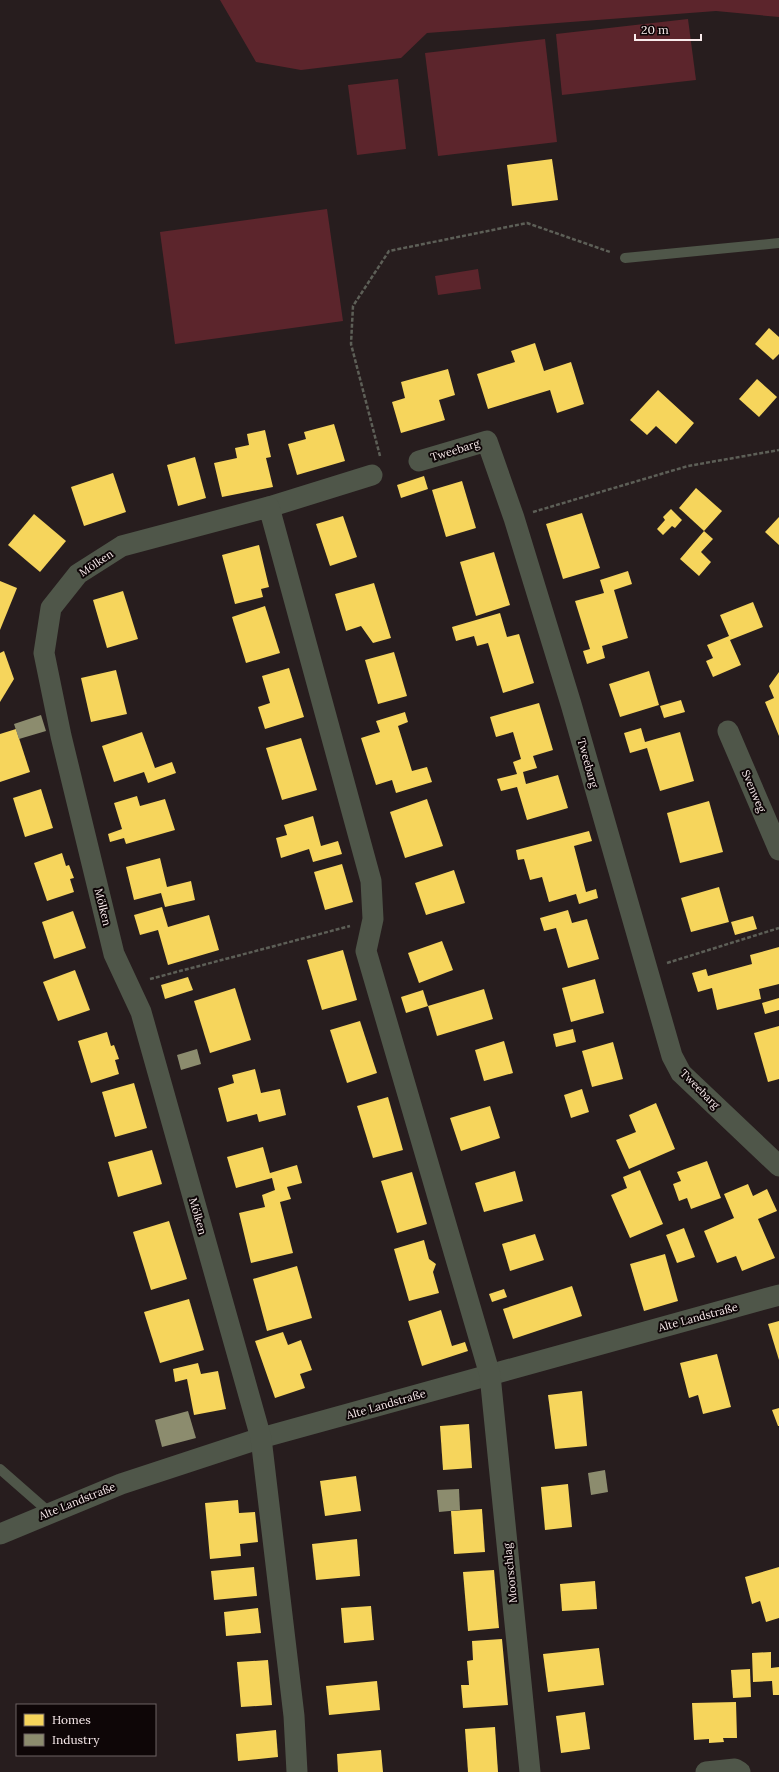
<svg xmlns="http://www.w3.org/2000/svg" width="779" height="1772" viewBox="0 0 779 1772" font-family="Lora,serif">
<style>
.green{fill:#5c252c}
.homes{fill:#f6d55c}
.industry{fill:#8c8c6e}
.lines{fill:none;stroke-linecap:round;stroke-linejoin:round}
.path{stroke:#5d5f57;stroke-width:2.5;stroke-dasharray:4 2;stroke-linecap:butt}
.lane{stroke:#4f5649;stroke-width:10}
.street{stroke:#4f5649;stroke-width:21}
.labels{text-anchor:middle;stroke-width:4;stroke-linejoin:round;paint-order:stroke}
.street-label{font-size:11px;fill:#f9ebec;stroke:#0e0607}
</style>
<rect width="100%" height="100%" fill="#271d1e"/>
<g class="green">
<path d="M220 0H779V17L716 11 427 33 401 58 301 70 256 62Z"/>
<path d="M688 19 696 80 562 95 556 34Z"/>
<path d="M545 39 557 142 438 156 425 53Z"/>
<path d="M398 79 406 149 357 155 348 85Z"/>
<path d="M327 209 343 321 175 344 160 232Z"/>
<path d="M478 269 481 289 438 295 435 276Z"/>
</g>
<g class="homes">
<path d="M552 159 558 200 512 206 507 165Z"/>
<path d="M769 328 779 337V354L773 360 755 344Z"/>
<path d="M535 343 544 371 571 362 584 404 557 413 550 390 488 409 477 374 515 362 511 351Z"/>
<path d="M448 369 455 395 439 400 445 420 401 433 392 402 405 398 401 382Z"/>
<path d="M757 379 777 397 759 417 739 399Z"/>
<path d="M658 390 694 423 676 444 656 426 647 435 630 420Z"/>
<path d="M334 424 345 461 297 475 288 444 306 439 304 432Z"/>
<path d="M265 430 271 457 266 458 273 487 222 497 214 463 237 458 235 448 249 445 247 434Z"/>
<path d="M195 457 206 498 178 506 167 465Z"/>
<path d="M113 473 126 512 84 526 71 487Z"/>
<path d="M424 476 428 489 401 498 397 485Z"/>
<path d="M462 481 476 528 446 537 432 490Z"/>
<path d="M696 488 722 511 704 531 679 508Z"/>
<path d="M671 509 682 520 675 528 672 526 663 535 657 529 665 520 663 517Z"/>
<path d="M582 513 600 568 563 579 546 524Z"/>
<path d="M34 514 66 541 40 572 8 545Z"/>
<path d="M343 516 357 557 330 566 316 524Z"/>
<path d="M779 517V545L765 532Z"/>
<path d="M704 531 713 539 701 552 711 562 699 576 680 559Z"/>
<path d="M259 545 269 587 261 589 263 597 235 604 222 555Z"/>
<path d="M494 552 510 605 476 616 460 562Z"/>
<path d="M628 571 632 584 614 590 628 638 602 646 605 658 587 664 583 651 590 649 575 601 604 593 600 580Z"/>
<path d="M0 581 17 588 0 630Z"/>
<path d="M374 583 391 638 373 643 361 626 346 631 335 594Z"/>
<path d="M123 591 138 639 107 648 93 600Z"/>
<path d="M753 602 763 627 730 640 741 665 713 677 706 661 713 658 707 645 729 636 720 615Z"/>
<path d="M265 606 280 653 246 663 232 617Z"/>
<path d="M500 613 507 637 519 634 534 683 503 693 488 643 477 646 474 636 456 641 452 627Z"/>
<path d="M4 651 14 679 0 702V653Z"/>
<path d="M394 652 407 696 378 704 365 660Z"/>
<path d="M289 668 304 717 265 729 258 707 270 703 262 676Z"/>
<path d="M116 670 127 714 91 722 81 678Z"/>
<path d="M649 671 659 705 620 717 609 684Z"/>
<path d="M779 672V736L765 702 774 698 769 686Z"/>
<path d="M681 700 685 712 664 718 660 706Z"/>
<path d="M539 703 553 750 533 756 537 768 523 772 526 784 558 775 568 808 527 820 517 787 501 791 497 779 517 774 513 762 521 759 513 732 496 737 490 717Z"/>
<path d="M405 712 408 722 398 726 412 771 427 767 432 782 396 793 392 780 376 785 361 738 380 732 376 721Z"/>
<path d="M641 728 645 742 680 732 694 781 660 791 647 748 630 753 624 733Z"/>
<path d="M16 729 30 772 0 782V734Z"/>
<path d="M142 732 155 768 172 762 176 773 148 783 144 772 114 782 102 746Z"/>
<path d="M301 738 317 790 282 800 266 748Z"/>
<path d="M41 789 53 828 25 837 13 798Z"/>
<path d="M137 796 140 806 165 799 175 830 126 844 124 838 110 842 108 834 122 829 114 803Z"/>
<path d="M427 799 443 846 405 858 390 812Z"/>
<path d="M709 801 723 852 680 863 667 813Z"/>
<path d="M313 816 321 846 338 841 342 854 313 862 309 849 281 858 276 838 287 835 284 825Z"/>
<path d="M589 831 592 841 574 846 586 892 596 889 598 898 579 904 576 894 549 902 542 877 530 880 524 859 518 860 516 850Z"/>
<path d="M62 853 66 866 69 865 74 878 70 879 74 892 47 901 34 863Z"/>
<path d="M160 858 167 887 191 881 195 900 165 907 161 893 134 900 126 867Z"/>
<path d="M342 864 353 902 325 910 314 872Z"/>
<path d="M454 870 465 903 426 915 415 883Z"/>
<path d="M719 887 729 922 691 932 681 898Z"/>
<path d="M162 907 168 927 209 915 219 950 168 965 158 930 140 935 134 915Z"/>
<path d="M568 910 572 923 587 919 599 959 568 968 556 928 544 931 540 918Z"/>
<path d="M73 911 86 948 54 959 42 922Z"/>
<path d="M753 916 757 929 735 935 731 922Z"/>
<path d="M442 941 453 970 419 983 408 953Z"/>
<path d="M779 947V984L759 989 761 999 717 1010 712 988 698 992 692 973 706 969 708 976 752 964 750 955Z"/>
<path d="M343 950 357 1000 322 1010 307 960Z"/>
<path d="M75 970 90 1010 58 1021 43 982Z"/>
<path d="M188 977 193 990 165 999 161 985Z"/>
<path d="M595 979 604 1013 571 1022 562 988Z"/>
<path d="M235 988 251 1040 210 1053 194 1001Z"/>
<path d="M484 989 493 1019 437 1036 428 1006Z"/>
<path d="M423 990 428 1006 406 1013 401 997Z"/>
<path d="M779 998V1010L765 1014 762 1003Z"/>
<path d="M360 1021 377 1073 347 1083 330 1030Z"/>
<path d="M779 1026V1079L768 1082 754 1033Z"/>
<path d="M573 1029 576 1042 556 1047 553 1034Z"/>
<path d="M107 1032 111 1046 114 1045 119 1059 115 1060 119 1074 91 1083 78 1041Z"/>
<path d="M504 1041 513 1073 484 1081 475 1050Z"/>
<path d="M613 1042 623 1079 592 1087 582 1051Z"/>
<path d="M255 1069 261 1093 280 1089 286 1115 259 1122 257 1114 227 1122 218 1088 234 1083 232 1075Z"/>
<path d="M134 1083 147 1128 115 1137 102 1092Z"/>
<path d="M582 1089 589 1112 571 1118 564 1095Z"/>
<path d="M388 1097 403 1150 373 1158 357 1106Z"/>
<path d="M656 1103 675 1149 629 1169 616 1140 636 1132 629 1115Z"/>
<path d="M490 1106 500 1138 461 1151 450 1118Z"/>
<path d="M263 1147 270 1173 297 1165 302 1183 287 1187 291 1199 280 1202 293 1253 251 1263 239 1213 265 1207 262 1195 275 1190 272 1178 236 1188 227 1157Z"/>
<path d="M152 1150 162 1184 118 1197 108 1162Z"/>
<path d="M707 1161 721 1198 691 1209 687 1198 679 1201 673 1184 681 1181 677 1172Z"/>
<path d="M640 1170 663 1224 630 1238 611 1195 627 1188 623 1177Z"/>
<path d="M515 1171 523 1201 484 1212 475 1183Z"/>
<path d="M412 1172 427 1224 397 1233 381 1181Z"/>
<path d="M748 1184 753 1196 767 1189 777 1211 758 1219 775 1258 742 1271 736 1256 717 1263 704 1231 734 1218 724 1194Z"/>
<path d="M169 1221 187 1279 151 1290 133 1232Z"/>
<path d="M684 1228 695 1257 677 1263 666 1235Z"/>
<path d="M535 1234 544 1260 510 1271 502 1244Z"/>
<path d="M424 1240 429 1259 436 1264 433 1272 439 1293 409 1301 394 1249Z"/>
<path d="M665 1254 678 1301 644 1311 630 1264Z"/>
<path d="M297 1266 312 1318 267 1331 253 1279Z"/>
<path d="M572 1286 582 1316 513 1339 503 1309Z"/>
<path d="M504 1289 507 1297 492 1302 489 1294Z"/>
<path d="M189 1299 204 1350 160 1363 144 1312Z"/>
<path d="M441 1310 452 1346 465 1342 468 1351 422 1366 408 1321Z"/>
<path d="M779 1321V1360L768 1324Z"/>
<path d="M283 1332 288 1345 301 1340 312 1370 300 1374 305 1388 275 1398 255 1341Z"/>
<path d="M717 1354 731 1407 703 1414 698 1395 689 1398 680 1363Z"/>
<path d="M198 1363 201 1374 218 1371 226 1409 194 1415 187 1379 175 1382 173 1369Z"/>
<path d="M582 1391 587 1446 555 1449 548 1395Z"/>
<path d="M779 1408V1426H778L772 1410Z"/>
<path d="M469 1424 472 1468 443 1470 440 1426Z"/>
<path d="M356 1476 361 1511 325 1516 320 1481Z"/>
<path d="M568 1484 572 1527 545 1530 541 1487Z"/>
<path d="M238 1500 239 1513 255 1512 258 1542 240 1544 241 1556 210 1559 205 1503Z"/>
<path d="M482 1509 485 1552 454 1554 451 1511Z"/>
<path d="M357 1539 360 1576 316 1580 312 1544Z"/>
<path d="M254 1567 257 1596 214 1600 211 1571Z"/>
<path d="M779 1567V1618L766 1622 760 1601 752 1604 745 1577Z"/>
<path d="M494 1570 499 1628 468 1631 463 1572Z"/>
<path d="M595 1581 597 1609 562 1611 560 1584Z"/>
<path d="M371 1606 374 1640 344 1643 341 1608Z"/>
<path d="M258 1608 261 1633 226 1636 224 1612Z"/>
<path d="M502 1639 508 1705 463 1708 461 1685H469L467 1661 473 1660 472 1641Z"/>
<path d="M599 1648 604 1685 548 1692 543 1654Z"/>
<path d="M771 1652V1668L779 1667V1695H773L772 1681 753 1682 752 1653Z"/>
<path d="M268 1660 272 1705 241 1707 237 1662Z"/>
<path d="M750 1669 751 1697 733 1698 731 1670Z"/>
<path d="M377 1681 380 1710 329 1715 326 1686Z"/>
<path d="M736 1702 737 1738H723L724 1742 709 1743V1739L694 1740 692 1703Z"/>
<path d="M585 1712 590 1749 561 1753 556 1716Z"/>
<path d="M495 1727 498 1772H468L465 1729Z"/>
<path d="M276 1730 278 1757 238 1761 236 1734Z"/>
<path d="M381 1750 383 1772H338L337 1754Z"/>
</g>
<g class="industry">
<path d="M41 715 46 731 19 739 14 724Z"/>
<path d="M197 1049 201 1064 181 1070 177 1055Z"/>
<path d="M188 1411 196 1438 162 1447 155 1420Z"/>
<path d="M605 1470 608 1492 591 1495 588 1473Z"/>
<path d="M459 1489 460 1510 439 1512 437 1490Z"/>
</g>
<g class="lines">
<g class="path">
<path d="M380 456 351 344 353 306 389 251 527 223 610 252"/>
<path d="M533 512 688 466 779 450"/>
<path d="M667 963 779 928"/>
<path d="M150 979 350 926"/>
</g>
<g class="lane">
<path d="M625 258 779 243"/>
<path d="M0 1469 49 1512"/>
</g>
<g class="street">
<path d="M419 461 487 441 514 518 571 704 672 1056 681 1073 779 1166"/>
<path d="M269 507 372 475"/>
<path d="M728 731 779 850"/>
<path d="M0 1534 121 1484 261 1438 779 1295"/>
<path d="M297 1772 294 1716 261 1438 141 1012 114 954 61 736 44 653 51 608 78 574 122 546 269 507 371 881 373 919 366 951 490 1375 530 1772"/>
<path d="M706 1772 735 1769 740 1772"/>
</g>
</g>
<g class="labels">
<g class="street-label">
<text transform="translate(455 450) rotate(-17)" y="4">Tweebarg</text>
<text transform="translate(96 563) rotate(-34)" y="4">Mölken</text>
<text transform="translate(588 763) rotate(74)" y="4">Tweebarg</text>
<text transform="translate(754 791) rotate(67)" y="4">Svenweg</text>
<text transform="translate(103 907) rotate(76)" y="4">Mölken</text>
<text transform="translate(700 1089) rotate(45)" y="4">Tweebarg</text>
<text transform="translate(198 1216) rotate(74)" y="4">Mölken</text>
<text transform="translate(698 1317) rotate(-15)" y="4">Alte Landstraße</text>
<text transform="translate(386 1404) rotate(-16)" y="4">Alte Landstraße</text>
<text transform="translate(77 1501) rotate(-22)" y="4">Alte Landstraße</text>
<text transform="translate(510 1573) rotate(-96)" y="4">Moorschlag</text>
</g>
</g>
<rect x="16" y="1704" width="140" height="52" fill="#0e0607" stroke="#6c6263"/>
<rect x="24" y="1714" width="20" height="12" fill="#f6d55c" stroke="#6c6263"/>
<text x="52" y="1724" font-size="12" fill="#f9ebec">Homes</text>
<rect x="24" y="1734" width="20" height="12" fill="#8c8c6e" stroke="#6c6263"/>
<text x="52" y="1744" font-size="12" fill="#f9ebec">Industry</text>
<path d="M635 34v6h66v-6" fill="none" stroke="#f9ebec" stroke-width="2"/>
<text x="641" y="34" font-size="12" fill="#f9ebec" stroke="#0e0607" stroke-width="3" paint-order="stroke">20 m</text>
</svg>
